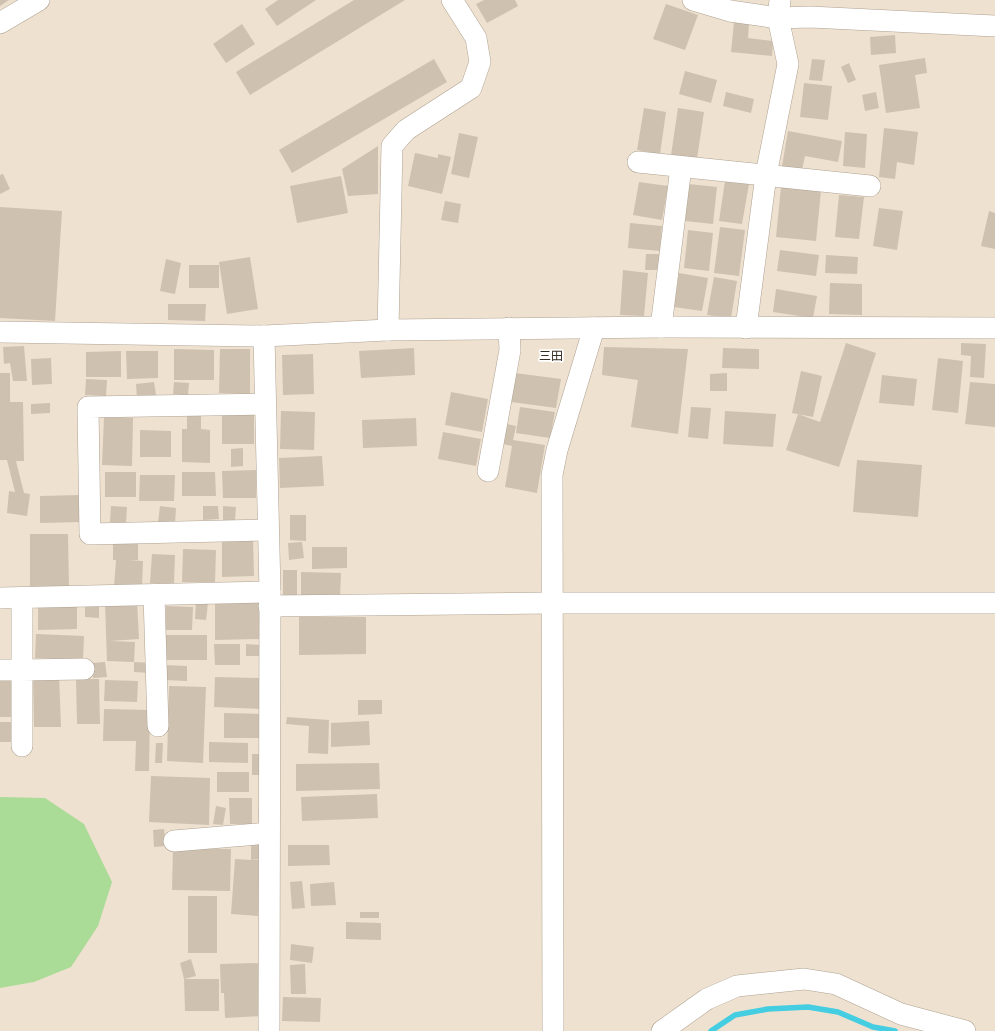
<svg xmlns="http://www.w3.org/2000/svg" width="995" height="1031" viewBox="0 0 995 1031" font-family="Jost,'Noto Sans JP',sans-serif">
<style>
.pitch{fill:#aadb97}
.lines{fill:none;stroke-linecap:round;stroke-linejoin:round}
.stream{stroke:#45cde1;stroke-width:5.5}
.building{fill:#cec1b0}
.minor-casing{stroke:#afa292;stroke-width:22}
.minor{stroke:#fff;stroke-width:21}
.labels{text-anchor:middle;stroke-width:3.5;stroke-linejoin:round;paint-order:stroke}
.neighbourhood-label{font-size:12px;fill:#362c1f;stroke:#fff}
</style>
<rect width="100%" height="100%" fill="#efe1d0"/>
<path class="pitch" d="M0 797 45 798 84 824 112 882 98 926 71 967 34 982 0 988Z"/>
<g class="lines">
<path class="stream" d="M711 1031 735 1015 768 1009 808 1007 838 1012 873 1027 895 1031"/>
</g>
<g class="building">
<path d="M0 0H9L0 6Z"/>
<path d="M278 0H316L277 26 265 9Z"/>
<path d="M354 0H405L250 95 236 72Z"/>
<path d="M484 0H515L518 6 487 23 476 4Z"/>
<path d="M666 4 698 15 685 50 653 39Z"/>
<path d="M734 22 749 23 748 38 773 41 772 56 731 52Z"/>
<path d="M242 24 255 44 226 63 213 44Z"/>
<path d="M895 35 896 53 871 55 870 37Z"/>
<path d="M925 58 927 73 915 75 920 108 886 113 879 65Z"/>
<path d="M434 59 447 82 292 173 279 150Z"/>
<path d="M812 59 825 60 822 81 809 80Z"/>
<path d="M849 63 856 80 848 83 841 67Z"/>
<path d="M685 71 717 80 711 103 679 94Z"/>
<path d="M804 83 832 86 828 120 800 117Z"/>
<path d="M726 92 754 99 751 113 723 106Z"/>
<path d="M876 92 879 108 865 111 862 95Z"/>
<path d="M644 108 666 112 660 154 637 150Z"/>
<path d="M678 108 704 112 697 159 671 155Z"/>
<path d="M884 128 918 132 914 165 897 162 895 179 879 177Z"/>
<path d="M788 131 842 141 838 162 805 156 802 170 782 166Z"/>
<path d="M845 132 867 134 865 168 843 166Z"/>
<path d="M459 133 478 137 469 178 451 174Z"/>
<path d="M378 146V194L348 196 342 169Z"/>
<path d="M415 153 438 158V154L451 157 442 194 408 186Z"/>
<path d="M3 174 10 189 0 194V175Z"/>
<path d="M341 176 348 213 297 223 290 186Z"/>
<path d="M725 181 749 184 742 224 719 221Z"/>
<path d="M639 182 668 186 662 220 633 215Z"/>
<path d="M689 184 717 187 713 224 685 221Z"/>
<path d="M781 187 821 191 816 241 776 237Z"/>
<path d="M839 195 864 197 859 239 835 237Z"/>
<path d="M445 201 461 204 458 223 441 220Z"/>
<path d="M0 207 62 211 55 321 0 318Z"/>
<path d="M879 208 903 211 897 250 873 246Z"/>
<path d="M989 211 995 213V249L981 246Z"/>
<path d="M630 223 662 226 660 251 628 248Z"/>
<path d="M720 227 745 230 739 276 714 273Z"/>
<path d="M688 230 713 233 709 271 684 268Z"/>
<path d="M780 250 819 255 816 276 777 271Z"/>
<path d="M646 254H659V270H645Z"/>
<path d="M826 255 858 257 857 274 825 273Z"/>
<path d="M250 257 258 309 227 314 219 262Z"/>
<path d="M166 259 181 263 175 294 160 291Z"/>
<rect x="189" y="265" width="30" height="23"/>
<path d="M623 270 648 273 644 316 620 315Z"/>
<path d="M679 273 708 278 702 311 674 307Z"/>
<path d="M714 277 737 281 731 318 707 315Z"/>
<path d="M830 283 862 284V315L829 314Z"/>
<path d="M776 289 817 296 813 318 773 312Z"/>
<path d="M168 304H206L205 321 168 320Z"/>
<path d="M846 343 876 353 839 467 786 450 798 414 820 422Z"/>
<path d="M961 343 986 344 984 378 970 377 971 356 961 355Z"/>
<path d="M24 346 27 381H13L10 363 4 364 3 347Z"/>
<path d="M604 347 688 349 678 434 631 427 638 380 602 375Z"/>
<path d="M414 348 415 375 361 378 359 351Z"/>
<path d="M723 348 759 349V369L722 368Z"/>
<path d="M174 349 214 350V380H174Z"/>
<path d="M220 349H250V394L219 393Z"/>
<path d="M121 351V377H86V352Z"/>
<path d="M126 351H158V378L127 379Z"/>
<path d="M313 354 314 394 283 395 282 355Z"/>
<path d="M51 358 52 384 32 385 31 359Z"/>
<path d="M938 358 963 361 958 413 932 410Z"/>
<path d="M801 371 822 376 813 417 792 413Z"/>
<path d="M0 373H10V402H23L24 461H16L24 493 30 494 27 516 7 513 9 491 15 492 7 460H0Z"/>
<path d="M515 373 561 379 556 408 511 402Z"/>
<path d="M727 373V391H710V374Z"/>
<path d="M882 375 917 379 914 406 879 403Z"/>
<path d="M86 379 107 380 106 396 85 395Z"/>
<path d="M154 382 156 395 137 398 136 384Z"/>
<path d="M174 382 189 383 188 395 173 394Z"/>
<path d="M970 382 995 384V427L965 424Z"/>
<path d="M451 392 488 399 482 432 445 425Z"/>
<path d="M50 403V413L31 414V404Z"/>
<path d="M520 407 555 412 550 438 516 433Z"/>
<path d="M691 407 711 408 708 439 688 437Z"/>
<path d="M281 411 315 412 314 450 280 449Z"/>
<path d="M725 411 776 414 773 447 723 444Z"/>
<path d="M187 413H201V429L210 430V463L182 462V429H187Z"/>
<rect x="222" y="415" width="32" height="29"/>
<path d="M104 417 133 418 132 466 102 465Z"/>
<path d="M416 418 417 446 363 448 362 420Z"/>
<path d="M507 424 516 426 513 440 545 445 537 493 505 487 512 446 503 444Z"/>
<path d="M140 430 171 431V457H140Z"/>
<path d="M443 432 481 439 476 466 438 459Z"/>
<path d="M243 448V466L231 467V449Z"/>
<path d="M322 456 324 486 280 488 279 458Z"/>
<path d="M857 460 922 465 918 517 853 512Z"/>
<path d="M256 470V498H223L222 471Z"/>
<rect x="105" y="472" width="31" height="25"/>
<path d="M182 472H215L216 496H182Z"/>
<path d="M140 475H175L174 501H139Z"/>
<path d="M81 495V522L40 523V496Z"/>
<path d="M111 506 127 507 126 523 110 522Z"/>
<path d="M160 506 176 508 175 524 158 523Z"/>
<path d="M203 506H218L219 519 203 520Z"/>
<path d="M223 506 236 507 235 520H223Z"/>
<path d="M290 515H306V541L290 540Z"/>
<path d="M30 534H68L69 589H30Z"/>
<path d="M253 538 254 576 222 577V539Z"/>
<path d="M113 540H138V560H129L143 561 142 587 114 586 116 560H113Z"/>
<path d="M302 542 304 558 289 560 288 543Z"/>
<path d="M312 547H347V568L312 569Z"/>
<path d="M183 549 216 550 215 582H182Z"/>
<path d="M152 554 175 555 174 584 150 583Z"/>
<rect x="283" y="570" width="14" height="30"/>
<path d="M301 572 341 573 340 598 301 597Z"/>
<path d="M137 601 139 639 110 641 135 642 134 662 107 661 105 603Z"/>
<path d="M85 602 99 603V618L85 617Z"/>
<path d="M196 602 208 603 206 620 195 619Z"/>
<path d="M215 602H261V639L215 640Z"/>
<path d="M77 604V629L38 630V605Z"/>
<path d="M166 606 193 607 192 630H166Z"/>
<path d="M299 617H366V654L299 655Z"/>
<path d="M36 634 84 636 83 660 35 658Z"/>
<rect x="164" y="635" width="43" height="25"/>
<path d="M214 644H240V665H215Z"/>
<path d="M246 644 261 645V656H246Z"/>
<path d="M105 662 107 677 93 678 91 663Z"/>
<path d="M134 662 152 663 151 673 134 672Z"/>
<path d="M164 665 187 666V681L164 680Z"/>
<path d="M59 674 61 727H34L33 675Z"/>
<path d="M215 677 260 678 259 709 214 707Z"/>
<path d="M76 679H99L100 724H77Z"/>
<path d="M105 680 138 681 137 702 104 701Z"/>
<rect x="0" y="681" width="11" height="36"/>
<path d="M169 686 206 687 203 763 167 761Z"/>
<path d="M358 700H382V714L358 715Z"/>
<path d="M104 709 150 710 149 771H135L136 741H103Z"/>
<path d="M224 713 261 714V738H224Z"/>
<path d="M287 717 329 720 328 754 308 753 309 726 286 724Z"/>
<path d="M369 721 370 745 331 747V723Z"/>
<rect x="0" y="722" width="16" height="20"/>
<path d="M209 742 248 743V763L209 762Z"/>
<path d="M156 743H163L162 763H155Z"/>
<rect x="252" y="754" width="10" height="21"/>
<path d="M379 763 380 789 296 791V764Z"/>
<rect x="217" y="772" width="32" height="20"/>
<path d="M151 776 210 778 209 825 149 822Z"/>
<path d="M377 794 378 818 302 821 301 797Z"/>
<path d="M229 798H252V824H230Z"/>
<path d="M216 806 226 808 223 825 213 824Z"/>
<path d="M164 829 166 846 154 847 153 830Z"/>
<path d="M251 845H262V859L251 860H262L258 916 231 914 235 859 251 860Z"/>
<path d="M288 845H329L330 865 288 866Z"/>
<path d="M173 848 231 849 230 891 172 890Z"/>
<path d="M302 881 305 908 292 909 290 882Z"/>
<path d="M334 882 336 905 311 906 310 884Z"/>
<rect x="188" y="896" width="29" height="57"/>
<rect x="360" y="912" width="19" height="6"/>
<path d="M346 922 381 923V940L346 939Z"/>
<path d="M291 944 314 947 312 963 290 960Z"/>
<path d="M191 959 196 976 184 979 180 963Z"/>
<path d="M261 963 263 1016 225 1018 224 993H221L220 964Z"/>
<path d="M305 964 306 994H291L290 965Z"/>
<path d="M184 979H219V1011H185Z"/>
<path d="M283 997 321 998 320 1022 282 1021Z"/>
</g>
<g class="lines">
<defs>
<g id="minor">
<path d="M693 0 730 11 778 18 810 17 995 26"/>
<path d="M0 23 39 0"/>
<path d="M638 162 870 186"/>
<path d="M661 327 681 167"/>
<path d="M746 328 766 175 788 64 778 18 780 0"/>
<path d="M388 330 392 146 406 130 471 88 480 62 476 38 452 0"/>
<path d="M0 332 264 336 388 330 661 327 995 328"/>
<path d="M264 336 270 592 269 1031"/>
<path d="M265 404 88 407 90 534 268 530"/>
<path d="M488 471 510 350 509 328"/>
<path d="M154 595 158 726"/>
<path d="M0 598 270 592"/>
<path d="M269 606 551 603H995"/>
<path d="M0 670H22V598"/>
<path d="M22 746V670L84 669"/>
<path d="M174 841 269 833"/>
<path d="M553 1031 552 475 557 450 594 328"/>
<path d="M662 1031 707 999 737 986 804 979 836 984 901 1014 965 1031"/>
</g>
</defs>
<use href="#minor" class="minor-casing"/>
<use href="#minor" class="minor"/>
</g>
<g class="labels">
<g class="neighbourhood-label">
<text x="551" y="360">三田</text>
</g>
</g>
</svg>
